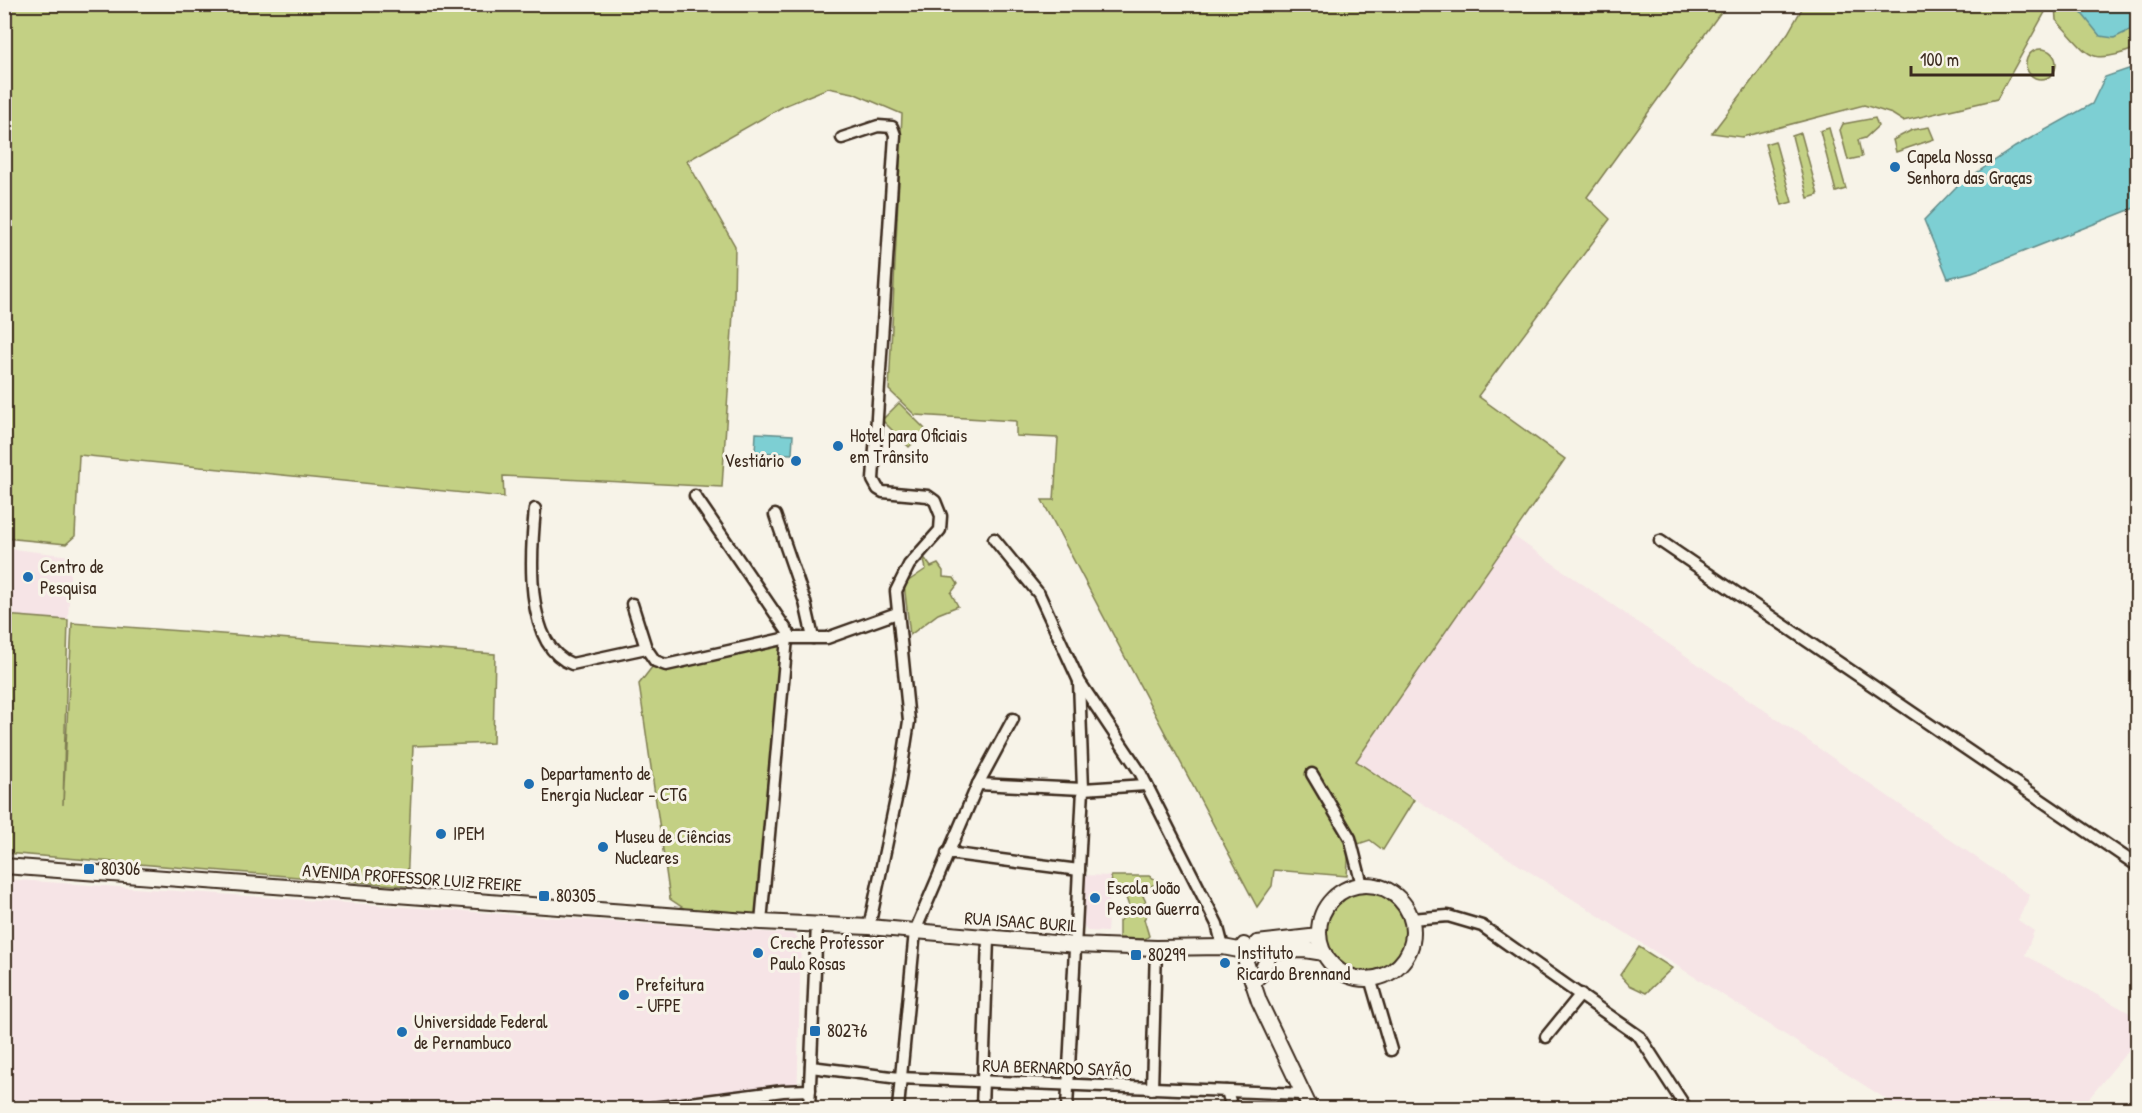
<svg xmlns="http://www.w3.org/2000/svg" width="2142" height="1113" viewBox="0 0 2142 1113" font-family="'Patrick Hand',sans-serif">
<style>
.built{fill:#f6e4e6}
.green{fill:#c3d084;stroke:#7f7d51;stroke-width:1.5}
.water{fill:#7dcfd3;stroke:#638d8b;stroke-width:1.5}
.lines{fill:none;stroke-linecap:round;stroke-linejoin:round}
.minor-casing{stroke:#3b2a1e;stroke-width:15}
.major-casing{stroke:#3b2a1e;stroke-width:18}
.minor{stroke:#f7f3e8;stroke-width:10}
.major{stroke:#f7f3e8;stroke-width:14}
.poi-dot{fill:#1f6fb2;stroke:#f7f3e8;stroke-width:2}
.labels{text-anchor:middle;stroke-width:6;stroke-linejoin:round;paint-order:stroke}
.poi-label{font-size:18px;fill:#3b2a1e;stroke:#f7f3e8;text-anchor:start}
.street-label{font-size:18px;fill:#3b2a1e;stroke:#f7f3e8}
</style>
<rect width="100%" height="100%" fill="#f7f3e8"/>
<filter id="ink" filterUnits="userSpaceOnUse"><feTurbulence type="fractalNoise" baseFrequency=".0167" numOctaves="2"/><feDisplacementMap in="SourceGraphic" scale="12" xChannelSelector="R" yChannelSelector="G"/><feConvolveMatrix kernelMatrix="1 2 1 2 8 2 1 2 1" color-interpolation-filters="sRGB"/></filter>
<g filter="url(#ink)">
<g class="built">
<path d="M1512 535 2030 895 2018 920 2034 931 2025 955 2137 1017V1040L2081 1108H1900L1356 761Z"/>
<path d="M4 548 71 556 68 620 5 615Z"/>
<path d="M1082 875 1111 876 1107 932 1087 931 1081 920Z"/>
<path d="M4 879 792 934 801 940 797 1108H5Z"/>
</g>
<g class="green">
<path d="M5 5H1726L1587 197 1610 219 1478 396 1565 459 1356 761 1414 800 1383 850 1370 840 1349 847 1347 876 1274 870 1272 886 1257 907 1042 500H1054L1058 438 1016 436V421L915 415 889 390 902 114 853 93 828 88 784 106 687 161 735 246 734 298 722 487 503 476 504 497 79 455 75 536 66 544 5 538Z"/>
<path d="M1804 5V4L2049 5 1997 99 1903 121 1892 114 1864 105 1742 137 1712 133 1788 33Z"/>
<path d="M2055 5H2137V48C2087 67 2090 55 2056 20Z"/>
<circle cx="2041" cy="64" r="15"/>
<path d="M1875 118 1878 126 1865 138 1858 140 1862 157 1848 160 1840 130 1843 124Z"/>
<path d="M1929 127 1934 139 1896 152 1893 140 1912 130Z"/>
<path d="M1829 128 1846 189 1836 192 1820 131Z"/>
<path d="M1801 133 1818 195 1808 198 1792 136Z"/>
<path d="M1775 141 1792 202 1782 205 1765 144Z"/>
<path d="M899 403 926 430 909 447 882 420Z"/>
<path d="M923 556 931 567 938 564 943 571V577L954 578 958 584 951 593 958 606 938 614 910 635 904 584 926 569Z"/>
<path d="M4 615 68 620 63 805 72 623 495 654 493 743 413 746 407 886 5 853Z"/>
<path d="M771 638 783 649 761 922 697 917 670 899 639 684 656 662Z"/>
<path d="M1111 876H1149L1160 882 1147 888 1143 896 1146 902 1141 906 1148 913 1144 919 1149 936 1145 939 1119 938V921L1123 918V910L1130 909 1124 892 1113 894Z"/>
<circle cx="1366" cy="932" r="40"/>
<path d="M1639 947 1672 968 1646 993 1629 985 1620 975Z"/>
</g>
<g class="water">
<path d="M2075 5H2134L2130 30 2114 38 2100 36Z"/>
<path d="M2137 66V207L1972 272 1948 278 1924 220 1957 186 2015 147 2092 104 2105 77Z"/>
<path d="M756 433 793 435 792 454 755 452Z"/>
</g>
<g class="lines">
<defs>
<g id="minor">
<path d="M842 138 878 126 892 127 895 135 873 480 878 489 883 492 928 496 935 501 941 516 940 530 909 565 896 591 909 721 899 785 869 927"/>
<path d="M695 496 792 638"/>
<path d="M535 509C531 550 523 646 572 664L646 648 655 661 666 665 787 638H827L897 613"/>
<path d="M775 515 805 602 813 638"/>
<path d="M994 539 1039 594 1079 681 1140 772 1217 924 1223 947"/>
<path d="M1660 541 2138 866"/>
<path d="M632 604 646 648"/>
<path d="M1312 774 1350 838 1362 885"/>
<path d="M978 784 1083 789 1146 785"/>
<path d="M947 853 1079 870"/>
<path d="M1411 919 1448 916 1482 926 1640 1037 1686 1108"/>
<path d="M761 922 787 638"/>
<path d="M1370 978 1391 1050"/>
<path d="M1546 1037 1581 994"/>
<path d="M811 1067 899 1078 1302 1094"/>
<path d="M1152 1089 1156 948"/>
<path d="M1227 1091 1232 1108"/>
<path d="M652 1108 783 1091 810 1090"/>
<path d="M809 1108 817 924"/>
<path d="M898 1108 915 931 978 784 1013 719"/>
<path d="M982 1108 988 939"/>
<path d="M1067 1108 1083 789 1079 681"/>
</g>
<g id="major">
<path d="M4 866 761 922 869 927 1077 945 1156 948 1223 947 1244 951 1305 950 1324 953"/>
<circle cx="1366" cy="932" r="47"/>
<path d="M1257 943 1319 936"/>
<path d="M1244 945 1246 962 1259 1001 1310 1108"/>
<path d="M1254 981 1260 975 1271 951"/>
</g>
</defs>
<use href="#minor" class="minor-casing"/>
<use href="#major" class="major-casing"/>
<use href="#minor" class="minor"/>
<use href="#major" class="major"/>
</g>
</g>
<g class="poi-dot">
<circle cx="1895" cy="167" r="6"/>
<circle cx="838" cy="446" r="6"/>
<circle cx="796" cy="461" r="6"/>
<circle cx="28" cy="577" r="6"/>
<circle cx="529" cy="784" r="6"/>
<circle cx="441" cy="834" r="6"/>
<circle cx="603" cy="847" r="6"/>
<rect x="83" y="863" width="12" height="12" rx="3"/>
<rect x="538" y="890" width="12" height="12" rx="3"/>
<circle cx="1095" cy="898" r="6"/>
<circle cx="758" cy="953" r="6"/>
<rect x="1130" y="949" width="12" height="12" rx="3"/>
<circle cx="1225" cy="963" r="6"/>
<circle cx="624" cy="995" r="6"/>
<rect x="809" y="1025" width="12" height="12" rx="3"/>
<circle cx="402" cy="1032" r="6"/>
</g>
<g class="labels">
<g class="poi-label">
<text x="1907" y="163">Capela Nossa<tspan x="1907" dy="21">Senhora das Graças</tspan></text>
<text x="850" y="442">Hotel para Oficiais<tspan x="850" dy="21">em Trânsito</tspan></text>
<text x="784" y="467" text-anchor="end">Vestiário</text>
<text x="40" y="573">Centro de<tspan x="40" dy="21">Pesquisa</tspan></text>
<text x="541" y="780">Departamento de<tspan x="541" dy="21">Energia Nuclear - CTG</tspan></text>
<text x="453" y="840">IPEM</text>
<text x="615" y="843">Museu de Ciências<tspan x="615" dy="21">Nucleares</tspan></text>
<text x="101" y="875">80306</text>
<text x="1107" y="894">Escola João<tspan x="1107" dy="21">Pessoa Guerra</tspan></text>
<text x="556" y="902">80305</text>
<text x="770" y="949">Creche Professor<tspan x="770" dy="21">Paulo Rosas</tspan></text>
<text x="1237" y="959">Instituto<tspan x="1237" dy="21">Ricardo Brennand</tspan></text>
<text x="1148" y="961">80299</text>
<text x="636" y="991">Prefeitura<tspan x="636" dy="21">- UFPE</tspan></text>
<text x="414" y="1028">Universidade Federal<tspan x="414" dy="21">de Pernambuco</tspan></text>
<text x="827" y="1037">80276</text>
</g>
<g class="street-label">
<text transform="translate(412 878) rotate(4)" y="6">AVENIDA PROFESSOR LUIZ FREIRE</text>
<text transform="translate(1021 922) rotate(4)" y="6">RUA ISAAC BURIL</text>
<text transform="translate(1057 1068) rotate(2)" y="6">RUA BERNARDO SAYÃO</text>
</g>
</g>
<rect width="2142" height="1113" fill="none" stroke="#f7f3e8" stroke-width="24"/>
<rect x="12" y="12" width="2118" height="1089" fill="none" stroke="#3b2a1e" stroke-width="2" filter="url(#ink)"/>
<path d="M1911 66v9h142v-9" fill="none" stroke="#3b2a1e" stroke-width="3"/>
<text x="1920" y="66" font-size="18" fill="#3b2a1e" stroke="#f7f3e8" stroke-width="4.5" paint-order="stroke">100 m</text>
</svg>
